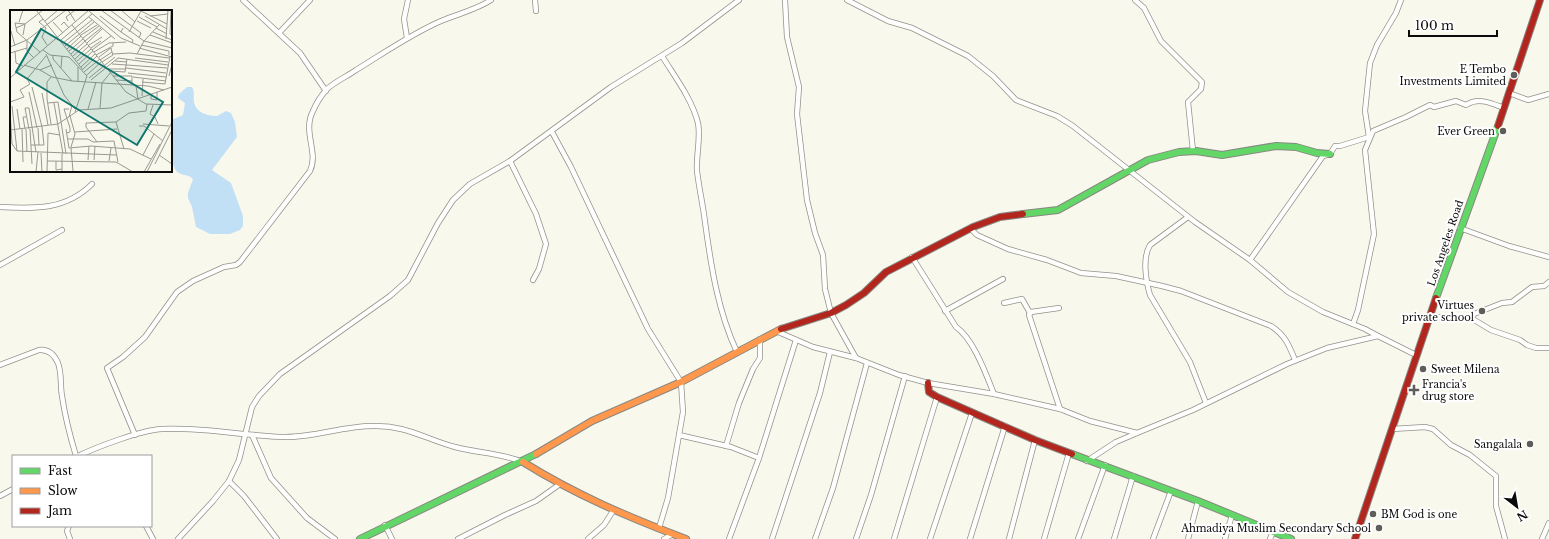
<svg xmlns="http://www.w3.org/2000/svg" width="1549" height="539" viewBox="0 0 1549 539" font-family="'Libre Baskerville',serif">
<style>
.water{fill:#c2e0f5}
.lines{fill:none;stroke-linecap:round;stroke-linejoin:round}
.street-casing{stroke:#92918c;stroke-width:6}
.fast-casing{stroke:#888883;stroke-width:8}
.slow-casing{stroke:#888883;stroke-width:8}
.jam-casing{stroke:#888883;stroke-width:8}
.street{stroke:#fefefc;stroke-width:4.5}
.fast{stroke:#63d668;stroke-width:6}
.slow{stroke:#ff974d;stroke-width:6}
.jam{stroke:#b3261e;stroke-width:6}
.poi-dot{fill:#5e5d59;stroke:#fff;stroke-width:1.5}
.labels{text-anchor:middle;stroke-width:4;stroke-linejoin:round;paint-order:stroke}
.poi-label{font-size:10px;fill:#0a0a0a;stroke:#fff;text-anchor:end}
.street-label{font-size:10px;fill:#0a0a0a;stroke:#fff}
.inset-road{fill:none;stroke:#999992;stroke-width:1}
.view{fill:#0f766e;fill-opacity:0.15;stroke:#0f766e;stroke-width:2}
.inset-edge{fill:none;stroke:#0a0a0a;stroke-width:2}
</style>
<rect width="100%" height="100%" fill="#f9f8ed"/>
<path class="water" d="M187 87H192C195 92 193 96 194 102 196 113 208 116 217 116L226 111 231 113 235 122 237 137 212 170 231 183 243 216V226L240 230 230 234H210L196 227 192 207 188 198V193L193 179C188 174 184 176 179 173 168 168 171 131 171 120L183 115 185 103 178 98 179 94Z"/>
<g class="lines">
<defs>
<g id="street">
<path d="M243 0 300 53 326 91"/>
<path d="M535 0 536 11"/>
<path d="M785 0 787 37 799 87 797 114 807 200 815 233 823 255 825 289 831 313 856 358 899 375 928 383 994 394 1060 409 1090 421 1137 433 1193 410 1287 364 1327 348 1378 336 1416 355"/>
<path d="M847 0 888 21 912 28 968 56 993 76 1016 100 1057 116 1073 126 1195 222 1250 260 1288 292 1323 312 1365 329 1378 336"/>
<path d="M1135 0 1144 8 1161 41 1202 82 1201 89 1188 102 1193 151"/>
<path d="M279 33 310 0"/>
<path d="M407 38 404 19 408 0"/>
<path d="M662 56C675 77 692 99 698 123 701 137 696 155 697 171 699 188 703 205 705 222 711 266 718 312 737 352"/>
<path d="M1509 93 1528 100 1549 94"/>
<path d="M552 132 571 167 648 329 681 382 683 412 668 498 659 528"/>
<path d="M1369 137 1365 111 1370 63 1377 45 1396 13 1401 0"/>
<path d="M510 161 536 214 546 244 539 269 533 280"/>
<path d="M0 207C35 209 66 210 92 184"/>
<path d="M1188 217 1150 245C1142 258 1146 281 1150 295L1190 362 1206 403"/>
<path d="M970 228 977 235 1008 249 1047 260 1081 273 1116 276 1162 286 1181 291 1271 326C1285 335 1289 345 1295 360"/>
<path d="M1460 228 1509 246 1549 257"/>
<path d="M912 257 956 327C973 338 986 374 994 394"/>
<path d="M1250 260 1323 156 1330 154 1335 146H1340L1369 137"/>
<path d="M0 265 62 230"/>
<path d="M1004 303 1022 299 1030 313"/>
<path d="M1059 308 1031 312 1029 315 1060 409"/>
<path d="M945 311 1003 279"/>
<path d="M1469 316 1502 303 1512 302 1532 287 1544 286 1549 282"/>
<path d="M1430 317 1471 318 1491 330 1520 340 1527 345 1536 348H1549"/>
<path d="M1353 324 1358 310 1374 234 1365 150 1373 131 1406 117 1430 105 1434 107 1456 101 1466 105C1479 97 1491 103 1504 108"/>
<path d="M776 331 813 347 856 358"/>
<path d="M0 365 39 350C48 349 54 354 58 363 62 373 60 385 62 396 65 417 70 436 76 456"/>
<path d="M1392 429 1425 427 1433 429 1451 445 1470 455 1496 476V506L1505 539"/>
<path d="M135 435 107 368 123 357 145 337 177 292 193 281 224 267 236 265 240 262 310 171C319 152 302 132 313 111 316 104 321 96 326 90 334 82 346 77 356 70 384 53 411 34 441 21 457 14 476 10 491 0"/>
<path d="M252 435 271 478 307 518 335 539"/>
<path d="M679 435 731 447 759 458"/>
<path d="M726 446 739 403 753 369 760 358V339"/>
<path d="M78 456C97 447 141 430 162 429 203 427 245 436 286 437 316 437 343 426 373 426 406 425 425 439 455 447 478 453 500 453 523 462"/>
<path d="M1087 461 1116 442 1137 433"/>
<path d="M229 481 244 496 277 539"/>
<path d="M0 496 13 489"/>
<path d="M385 525 392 539"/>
<path d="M69 526 67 531 70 539"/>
<path d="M146 526 153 539"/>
<path d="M178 539 213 501 229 481 239 460 252 407 259 396 280 374 390 296 408 280 438 223 453 200 470 184 510 161 611 87 682 43 739 0"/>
<path d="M458 539 505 515 536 501 560 484"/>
<path d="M588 539 604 525 613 511"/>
<path d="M664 539 673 534"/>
<path d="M729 539 759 458 796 340"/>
<path d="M772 539 820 393 830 352"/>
<path d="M815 539 833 488 867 363"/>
<path d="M856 539 871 495 905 376"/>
<path d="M894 539 937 397"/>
<path d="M930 539 972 413"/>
<path d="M970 539 1005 426"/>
<path d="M1009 539 1035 440"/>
<path d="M1044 539 1069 453"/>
<path d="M1078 539 1105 465"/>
<path d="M1114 539 1133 476"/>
<path d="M1153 539 1171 491"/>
<path d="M1188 539 1198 501"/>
<path d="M1225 539 1232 515"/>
<path d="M1270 539 1273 532"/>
<path d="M1542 539 1549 523"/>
</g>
<g id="fast">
<path d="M1023 214 1058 210 1148 160 1179 152 1196 151 1222 155 1276 146 1296 147 1317 153 1330 154"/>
<path d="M1436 298 1498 126"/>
<path d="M1072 454 1198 501 1291 539"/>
<path d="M360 539 536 454"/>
</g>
<g id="slow">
<path d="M536 454 592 421 681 382 781 329"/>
<path d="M523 462C576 495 628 517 686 539"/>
</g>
<g id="jam">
<path d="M1498 126 1540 0"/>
<path d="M781 329 831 313 846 305 864 293 886 272 973 227 1000 217 1023 214"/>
<path d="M928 383 929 392 937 397 1035 440 1072 454"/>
<path d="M1355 539 1436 298"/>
</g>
</defs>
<use href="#street" class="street-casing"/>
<use href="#fast" class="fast-casing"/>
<use href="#slow" class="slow-casing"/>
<use href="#jam" class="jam-casing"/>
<use href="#street" class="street"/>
<use href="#fast" class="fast"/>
<use href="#slow" class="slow"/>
<use href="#jam" class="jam"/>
</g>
<g class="poi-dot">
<circle cx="1514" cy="75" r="4"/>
<circle cx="1503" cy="131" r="4"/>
<circle cx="1482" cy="311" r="4"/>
<circle cx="1423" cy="369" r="4"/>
<path d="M1412 384h4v4h4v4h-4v4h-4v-4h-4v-4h4z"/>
<circle cx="1530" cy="444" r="4"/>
<circle cx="1373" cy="514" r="4"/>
<circle cx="1379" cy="528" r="4"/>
</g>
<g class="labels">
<g class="poi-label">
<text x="1506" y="73">E Tembo<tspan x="1506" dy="12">Investments Limited</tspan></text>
<text x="1495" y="135">Ever Green</text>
<text x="1474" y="309">Virtues<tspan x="1474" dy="12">private school</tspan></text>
<text x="1431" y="373" text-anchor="start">Sweet Milena</text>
<text x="1422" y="388" text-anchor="start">Francia's<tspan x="1422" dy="12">drug store</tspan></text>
<text x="1522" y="448">Sangalala</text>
<text x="1381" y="518" text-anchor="start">BM God is one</text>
<text x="1371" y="532">Ahmadiya Muslim Secondary School</text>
</g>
<g class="street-label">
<text transform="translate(1445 243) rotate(-71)" y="4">Los Angeles Road</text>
</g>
</g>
<g transform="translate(10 10)">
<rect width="162" height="162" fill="#f9f8ed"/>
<path class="inset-road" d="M26 0 73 60M58 0 65 11M91 0 134 31M100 0 131 23 129 28M111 0 125 12M161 0 160 24 162 25M79 1 111 28 130 36M131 1 157 14M90 6 111 22 113 18M135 6 157 19M140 6 158 4M79 7 105 29M129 7 147 17M33 9 29 12 36 18 32 27 37 35M35 11 48 0M58 11 56 7 64 1M127 11 141 18M9 12 13 0M43 12 53 23M51 15 54 12 59 18M62 15 116 82 136 94 162 95M6 18 15 14 33 0M146 18 157 24M1 21 5 36M111 22 123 30 122 33M119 22 131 1M143 22 162 30M13 25 15 14 5 13 7 22 30 42M71 25 87 15M140 25 162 33M73 28 89 16M156 29 158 0M51 30 82 4M17 31V41L24 48M75 31 91 18M134 31 162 38M53 33 82 10M77 33 92 19M79 35 92 27M131 35 159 41V45M55 36 84 12M0 37 17 30 56 0M81 38 91 31M129 38 162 47M57 39 71 26M33 40 40 45 59 47 77 66 65 102M82 40 101 26M5 41 6 53 13 56M59 41 73 29M84 42 99 33 116 32M0 43 17 38M36 44 54 85 65 99M61 44 75 31M103 44 120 43 159 48M127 44 134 31 149 15M43 45V49L62 71M86 45 103 36V33M63 46 77 34M89 47 101 38 102 42M125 48 158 52M65 49 79 36M90 50 102 42 103 45 92 52M67 51 81 39M105 51 117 52M69 54 83 41M102 54 117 55M14 55 30 60 42 55M117 55 157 58M71 57 85 44M51 58 52 46M116 58 156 63M73 59 87 46M98 59H116M30 60 42 67 62 71 138 76 154 80M100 61 115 62 117 49M74 62 90 49M118 63 156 67M77 65 92 51M103 66H122V75M159 66 162 54M41 67 37 72V89L41 114M123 67 156 71M0 68 79 0M79 68 105 47M81 70 108 48 158 55M106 70 122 71M68 71V57M132 72 155 74 160 46M126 76 128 89M22 77 32 117M19 82 27 118M32 83 38 115M141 84V89L147 90V82M132 86 133 69M0 92 14 87 10 80 20 74 17 69 36 46M38 93 48 92 56 144M44 93 53 144M143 95 140 104 145 107 148 114M2 96 7 141 107 145M15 98H19L26 142M15 98 19 119M90 98 92 73 101 62M7 99 10 119M78 99 86 72M0 100 2 134 7 141M60 106 65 124 61 137M59 107 62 95M106 112 114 139M133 114 159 116M129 116H134L153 131M32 117 34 135M28 118 29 135M12 119 13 152M15 119 13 107H16M16 119 17 142M20 119 22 154M56 119 59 138 81 136 120 139 141 149M0 120 48 114 69 100 101 98 162 77M65 122 107 119M57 123 60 122V118L54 99H59M58 129H78L83 132 104 131 108 152M87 132 76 117V113L106 112 119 103 136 101 137 94M21 135H34M61 138 63 161M31 143 32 162M52 144V162M133 145 144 124M149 145 162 154M78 150 79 136M84 150 85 136M37 151 106 152 123 162M46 151V160L52 159M99 151 101 138M145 154 162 120M26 162 28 142M37 162 38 123 50 125M134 162 150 134M137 162 162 112"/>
<path class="view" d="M31 19 153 92 127 135 6 62Z"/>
<rect width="162" height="162" class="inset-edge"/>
</g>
<rect x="12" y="455" width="140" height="72" fill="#ffffff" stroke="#9d9d9d"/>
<rect x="20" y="468" width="20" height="6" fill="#63d668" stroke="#9d9d9d"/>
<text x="48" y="475" font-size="12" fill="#0a0a0a">Fast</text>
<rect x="20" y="488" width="20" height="6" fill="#ff974d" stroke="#9d9d9d"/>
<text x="48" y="495" font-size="12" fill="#0a0a0a">Slow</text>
<rect x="20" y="508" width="20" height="6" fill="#b3261e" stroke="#9d9d9d"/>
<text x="48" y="515" font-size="12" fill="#0a0a0a">Jam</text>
<g transform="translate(1517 507) rotate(149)" stroke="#ffffff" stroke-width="3" paint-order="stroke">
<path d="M0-3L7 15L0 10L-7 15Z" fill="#0a0a0a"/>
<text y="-6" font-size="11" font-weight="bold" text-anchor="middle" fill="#0a0a0a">N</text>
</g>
<path d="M1409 30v6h88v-6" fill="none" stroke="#0a0a0a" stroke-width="2"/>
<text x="1415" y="30" font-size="12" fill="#0a0a0a" stroke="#ffffff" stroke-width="3" paint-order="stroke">100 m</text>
</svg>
